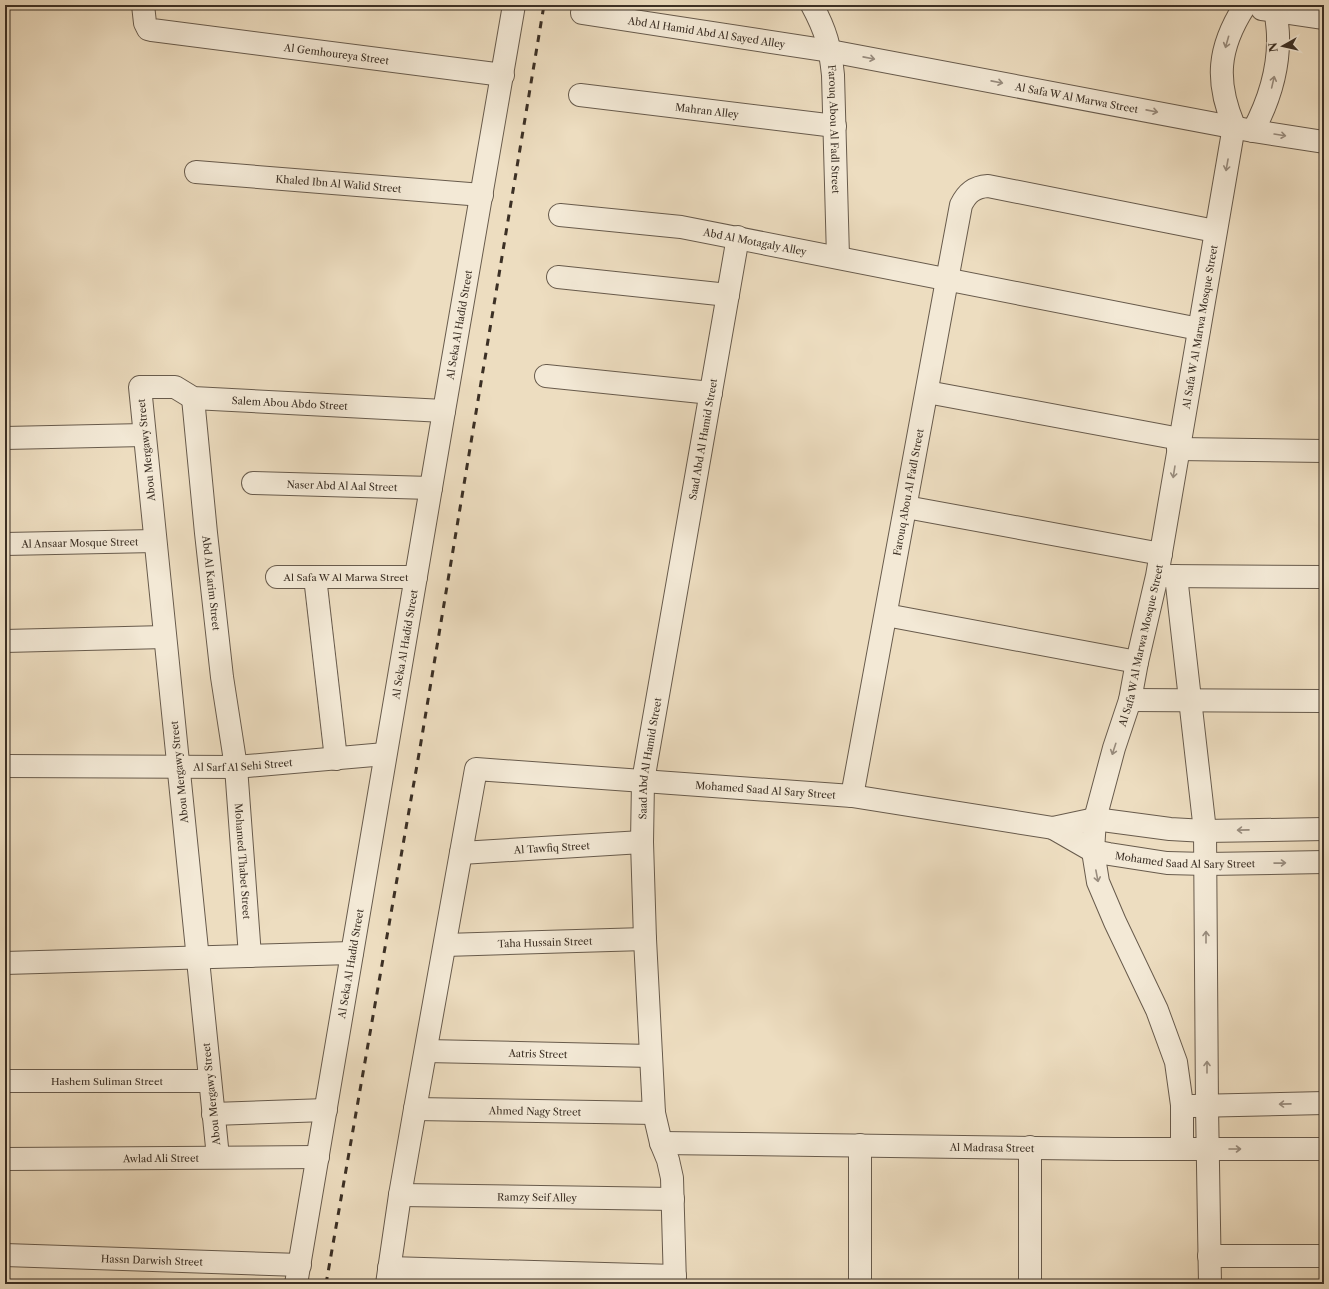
<svg xmlns="http://www.w3.org/2000/svg" width="1329" height="1289" viewBox="0 0 1329 1289" font-family="'Libre Caslon Text',serif">
<style>
.lines{fill:none;stroke-linecap:round;stroke-linejoin:round}
.minor-casing{stroke:#685b4c;stroke-width:24}
.minor{stroke:#f3e9d6;stroke-width:22}
.rail{stroke:#3c3025;stroke-width:3;stroke-dasharray:7 7;stroke-linecap:butt}
.oneway{stroke:#988c7e}
.labels{text-anchor:middle;stroke-width:3;stroke-linejoin:round;paint-order:stroke}
.street-label{font-size:10px;fill:#3c3025;stroke:#f3e9d6}
</style>
<rect width="100%" height="100%" fill="#edddc0"/>
<filter id="stains"><feTurbulence type="fractalNoise" baseFrequency=".005" numOctaves="4"/><feColorMatrix values="0 0 0 0 .2 0 0 0 0 .09 0 0 0 0 .02 0 0 0 .5 -.17"/></filter>
<radialGradient id="worn" r=".72"><stop offset=".6" stop-color="#630" stop-opacity="0"/><stop offset="1" stop-color="#630" stop-opacity=".3"/></radialGradient>
<g class="lines">
<defs>
<g id="minor">
<path id="s1" d="M143 5 145 23 148 29 152 30 503 75"/>
<path id="s2" d="M812 5C826 31 830 46 833 75L838 257"/>
<path d="M1262 9 1324 18"/>
<path id="s3" d="M582 13 830 51 1253 131 1324 142"/>
<path id="s4" d="M580 95 835 126"/>
<path d="M1253 131C1269 101 1279 70 1278 36 1278 25 1275 15 1276 5"/>
<path id="s5" d="M196 172 482 195"/>
<path id="s6" d="M560 215 681 227 1199 329"/>
<path d="M558 277 728 295"/>
<path d="M546 376 711 393"/>
<path d="M927 392 1180 439"/>
<path id="s7" d="M193 398 206 533 222 677 236 767 250 956"/>
<path d="M5 438 144 435"/>
<path d="M1178 449 1324 451"/>
<path id="s8" d="M253 483 431 488"/>
<path d="M906 507 1161 554"/>
<path id="s9" d="M5 544 155 541"/>
<path d="M1162 576 1324 577"/>
<path d="M1176 576 1205 831 1207 1106 1210 1284"/>
<path id="s10" d="M277 577H416"/>
<path d="M315 577 336 759"/>
<path d="M886 615 1137 662"/>
<path d="M5 641 165 637"/>
<path d="M1130 700 1324 701"/>
<path id="s11" d="M5 766 236 767 385 754"/>
<path id="s12" d="M852 796 947 280 961 205C967 193 974 187 988 186L1215 231"/>
<path id="s13" d="M1053 828 1093 851 1109 854 1167 863 1206 864 1324 862"/>
<path id="s14" d="M461 853 642 842"/>
<path id="s15" d="M445 945 645 939"/>
<path d="M5 963 352 953"/>
<path id="s16" d="M426 1051 651 1056"/>
<path id="s17" d="M5 1081H210"/>
<path d="M1193 1106 1324 1103"/>
<path id="s18" d="M415 1109 654 1113"/>
<path d="M213 1114 326 1110"/>
<path id="s19" d="M661 1143 1115 1149H1324"/>
<path d="M860 1145V1284"/>
<path d="M1030 1147V1284"/>
<path id="s20" d="M1182 1149V1105L1176 1062 1157 1010 1115 922 1098 882 1093 851 1095 819 1114 748 1130 700 1137 662 1157 576 1234 126C1215 81 1218 48 1244 7"/>
<path id="s21" d="M218 1157 140 387H175L193 398 444 411"/>
<path id="s22" d="M5 1159 318 1157"/>
<path id="s23" d="M400 1195 673 1199"/>
<path id="s24" d="M5 1255 300 1265"/>
<path d="M1209 1256H1324"/>
<path d="M389 1268 675 1276"/>
<path id="s25" d="M296 1284 444 411 514 5"/>
<path id="s26" d="M387 1284 400 1195 415 1109 476 769 852 796 1053 828 1095 819 1170 829 1205 831 1324 829"/>
<path id="s27" d="M675 1284 672 1178 668 1160 661 1143 654 1113 645 939 642 842 643 781 738 237"/>
</g>
</defs>
<use href="#minor" class="minor-casing"/>
<use href="#minor" class="minor"/>
<path class="rail" d="M326 1284 420 748 544 5"/>
</g>
<defs><path id="oneway-shaft" d="M-6 0H5M1.5-3L5.5 0L1.5 3" fill="none" stroke-width="1.6" stroke-linecap="round" stroke-linejoin="round"/></defs>
<g class="oneway">
<use href="#oneway-shaft" transform="translate(1227 42) rotate(106)"/>
<use href="#oneway-shaft" transform="translate(869 58) rotate(11)"/>
<use href="#oneway-shaft" transform="translate(997 82) rotate(11)"/>
<use href="#oneway-shaft" transform="translate(1273 82) rotate(-77)"/>
<use href="#oneway-shaft" transform="translate(1152 111) rotate(11)"/>
<use href="#oneway-shaft" transform="translate(1280 135) rotate(9)"/>
<use href="#oneway-shaft" transform="translate(1227 165) rotate(100)"/>
<use href="#oneway-shaft" transform="translate(1174 472) rotate(99)"/>
<use href="#oneway-shaft" transform="translate(1114 749) rotate(108)"/>
<use href="#oneway-shaft" transform="translate(1243 830) rotate(179)"/>
<use href="#oneway-shaft" transform="translate(1280 863) rotate(-1)"/>
<use href="#oneway-shaft" transform="translate(1097 876) rotate(79)"/>
<use href="#oneway-shaft" transform="translate(1206 937) rotate(-90)"/>
<use href="#oneway-shaft" transform="translate(1207 1067) rotate(-90)"/>
<use href="#oneway-shaft" transform="translate(1285 1104) rotate(179)"/>
<use href="#oneway-shaft" transform="translate(1235 1149)"/>
</g>
<g class="labels">
<g class="street-label">
<text dy="4" stroke="none"><textPath href="#s3" startOffset="126">Abd Al Hamid Abd Al Sayed Alley</textPath></text>
<text dy="4" stroke="none"><textPath href="#s1" startOffset="215">Al Gemhoureya Street</textPath></text>
<text dy="4" stroke="none"><textPath href="#s3" startOffset="502">Al Safa W Al Marwa Street</textPath></text>
<text dy="4" stroke="none"><textPath href="#s4" startOffset="128">Mahran Alley</textPath></text>
<text dy="4" stroke="none"><textPath href="#s2" startOffset="128">Farouq Abou Al Fadl Street</textPath></text>
<text dy="4" stroke="none"><textPath href="#s5" startOffset="143">Khaled Ibn Al Walid Street</textPath></text>
<text dy="4" stroke="none"><textPath href="#s6" startOffset="197">Abd Al Motagaly Alley</textPath></text>
<text dy="4" stroke="none"><textPath href="#s25" startOffset="973">Al Seka Al Hadid Street</textPath></text>
<text dy="4" stroke="none"><textPath href="#s20" startOffset="851">Al Safa W Al Marwa Mosque Street</textPath></text>
<text dy="4" stroke="none"><textPath href="#s21" startOffset="927">Salem Abou Abdo Street</textPath></text>
<text dy="4" stroke="none"><textPath href="#s27" startOffset="853">Saad Abd Al Hamid Street</textPath></text>
<text transform="translate(146 450) rotate(-96)" y="4">Abou Mergawy Street</text>
<text dy="4" stroke="none"><textPath href="#s8" startOffset="89">Naser Abd Al Aal Street</textPath></text>
<text dy="4" stroke="none"><textPath href="#s12" startOffset="309">Farouq Abou Al Fadl Street</textPath></text>
<text dy="4" stroke="none"><textPath href="#s9" startOffset="75">Al Ansaar Mosque Street</textPath></text>
<text dy="4" stroke="none"><textPath href="#s10" startOffset="69">Al Safa W Al Marwa Street</textPath></text>
<text dy="4" stroke="none"><textPath href="#s7" startOffset="186">Abd Al Karim Street</textPath></text>
<text dy="4" stroke="none"><textPath href="#s25" startOffset="649">Al Seka Al Hadid Street</textPath></text>
<text dy="4" stroke="none"><textPath href="#s20" startOffset="527">Al Safa W Al Marwa Mosque Street</textPath></text>
<text dy="4" stroke="none"><textPath href="#s27" startOffset="529">Saad Abd Al Hamid Street</textPath></text>
<text dy="4" stroke="none"><textPath href="#s11" startOffset="238">Al Sarf Al Sehi Street</textPath></text>
<text transform="translate(179 772) rotate(-96)" y="4">Abou Mergawy Street</text>
<text dy="4" stroke="none"><textPath href="#s26" startOffset="813">Mohamed Saad Al Sary Street</textPath></text>
<text dy="4" stroke="none"><textPath href="#s14" startOffset="91">Al Tawfiq Street</textPath></text>
<text dy="4" stroke="none"><textPath href="#s13" startOffset="139">Mohamed Saad Al Sary Street</textPath></text>
<text dy="4" stroke="none"><textPath href="#s7" startOffset="466">Mohamed Thabet Street</textPath></text>
<text dy="4" stroke="none"><textPath href="#s15" startOffset="100">Taha Hussain Street</textPath></text>
<text dy="4" stroke="none"><textPath href="#s25" startOffset="325">Al Seka Al Hadid Street</textPath></text>
<text dy="4" stroke="none"><textPath href="#s16" startOffset="112">Aatris Street</textPath></text>
<text dy="4" stroke="none"><textPath href="#s17" startOffset="102">Hashem Suliman Street</textPath></text>
<text transform="translate(211 1094) rotate(-96)" y="4">Abou Mergawy Street</text>
<text dy="4" stroke="none"><textPath href="#s18" startOffset="120">Ahmed Nagy Street</textPath></text>
<text dy="4" stroke="none"><textPath href="#s19" startOffset="331">Al Madrasa Street</textPath></text>
<text dy="4" stroke="none"><textPath href="#s22" startOffset="156">Awlad Ali Street</textPath></text>
<text dy="4" stroke="none"><textPath href="#s23" startOffset="137">Ramzy Seif Alley</textPath></text>
<text dy="4" stroke="none"><textPath href="#s24" startOffset="147">Hassn Darwish Street</textPath></text>
</g>
</g>
<rect width="1329" height="1289" fill="none" stroke="#edddc0" stroke-width="20"/>
<rect x="6" y="6" width="1317" height="1277" fill="none" stroke="#3c3025" stroke-width="2"/>
<rect x="10" y="10" width="1309" height="1269" fill="none" stroke="#3c3025"/>
<g transform="translate(1283 46) rotate(262)" stroke="#f3e9d6" stroke-width="3" paint-order="stroke">
<path d="M0-3L7 15L0 10L-7 15Z" fill="#3c3025"/>
<text y="-6" font-size="11" font-weight="bold" text-anchor="middle" fill="#3c3025">N</text>
</g>
<rect width="100%" height="100%" filter="url(#stains)"/>
<rect width="100%" height="100%" fill="url(#worn)"/>
</svg>
